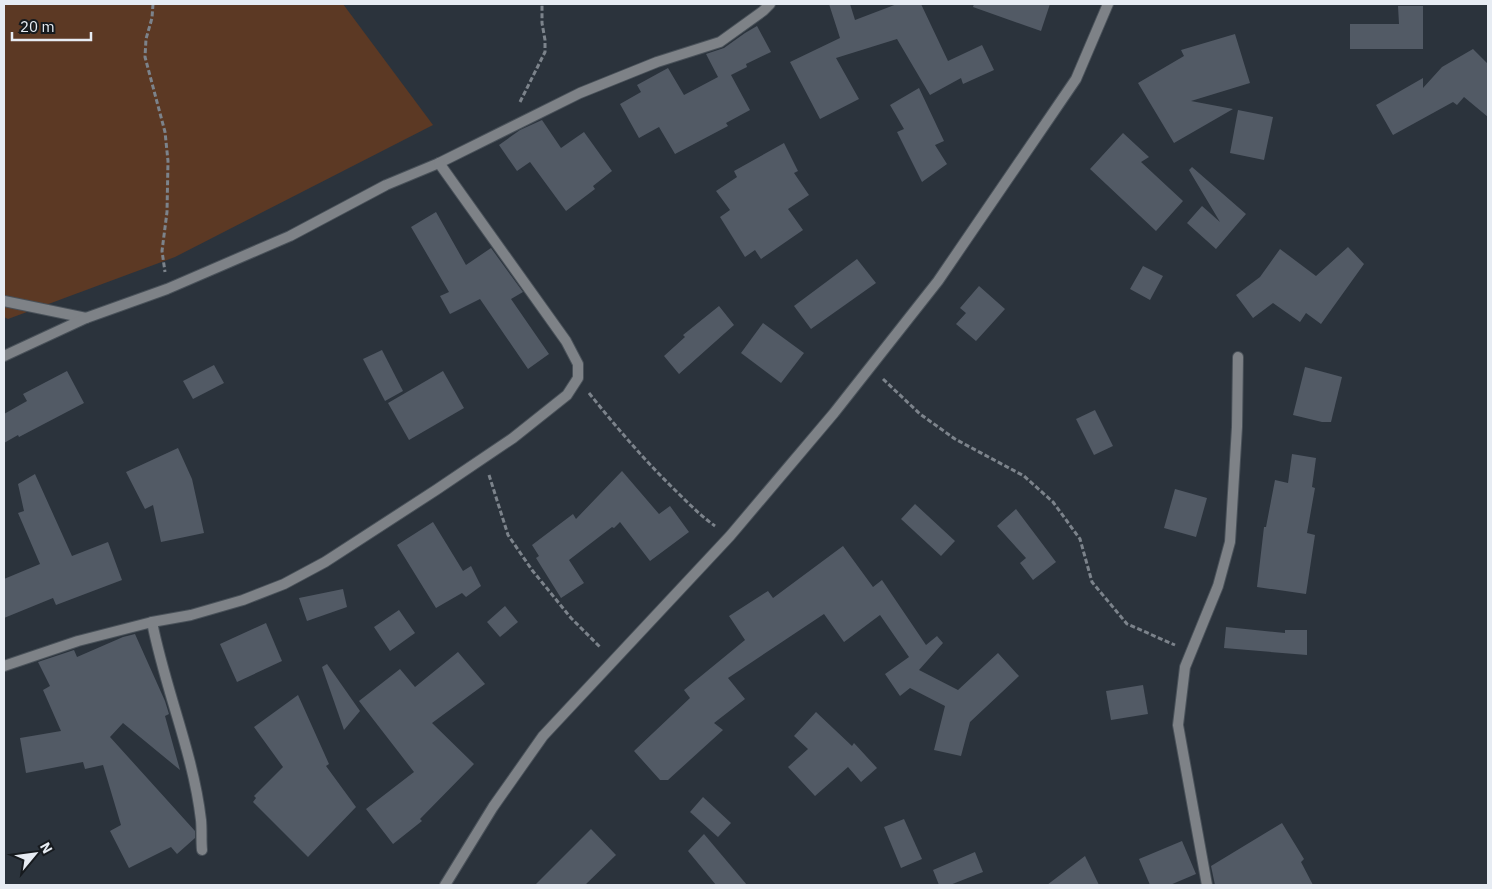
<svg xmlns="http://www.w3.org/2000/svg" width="1492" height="889" viewBox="0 0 1492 889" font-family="'IBM Plex Sans',sans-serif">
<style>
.green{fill:#5c3924}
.building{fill:#525a65}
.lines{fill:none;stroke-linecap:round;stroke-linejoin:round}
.lane-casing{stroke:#495159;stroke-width:12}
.street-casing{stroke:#495159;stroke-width:12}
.path{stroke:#7c838b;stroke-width:3;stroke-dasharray:5 2.5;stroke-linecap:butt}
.lane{stroke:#7e8287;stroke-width:10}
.street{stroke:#7e8287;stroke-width:10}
</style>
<rect width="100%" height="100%" fill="#2b333c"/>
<path class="green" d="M4 4H343L433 125 175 257 8 319 4 317Z"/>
<g class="building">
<path d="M829 4H850L855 20 897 4H921L948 61 982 45 994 70 963 84 961 78 930 95 897 39 836 58 859 99 820 119 790 62 840 38Z"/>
<path d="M974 4H1050L1041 31 973 7Z"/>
<path d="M1398 6H1423V49H1350V24H1399Z"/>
<path d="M757 26 771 52 746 64 747 67 731 75 750 110 726 123 728 126 675 154 659 127 639 138 620 104 641 92 637 85 668 68 684 95 718 77 706 54 724 48 745 33Z"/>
<path d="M1235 34 1250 83 1191 101 1233 109 1174 143 1138 83 1184 56 1181 50Z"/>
<path d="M1473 49 1488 64V117L1464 97 1457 105 1453 102 1393 135 1376 105 1423 78V88L1442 67Z"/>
<path d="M919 88 944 141 935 145 947 164 922 182 897 132 904 129 890 105Z"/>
<path d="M1238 110 1273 117 1264 160 1230 153Z"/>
<path d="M542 120 561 148 584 132 612 171 593 186 595 189 566 211 530 162 517 171 499 145 520 130Z"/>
<path d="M1123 133 1149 157 1141 162 1183 201 1156 231 1090 169Z"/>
<path d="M784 143 798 171 794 173 809 195 788 209 803 230 761 259 755 250 745 257 720 217 730 210 716 191 737 177 734 171Z"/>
<path d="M1192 167 1246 214 1216 249 1187 223 1202 206 1220 222 1189 170Z"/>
<path d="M436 212 466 265 491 248 523 292 511 299 549 354 528 369 480 299 450 314 440 296 449 292 411 227Z"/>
<path d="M1348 247 1364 264 1321 324 1306 313 1300 322 1273 303 1253 318 1236 295 1260 277 1280 249 1316 276Z"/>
<path d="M857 259 876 283 811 329 794 306Z"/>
<path d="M1143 266 1163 276 1150 300 1130 289Z"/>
<path d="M979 286 1005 309 976 341 956 324 966 313 960 308Z"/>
<path d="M719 306 734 325 679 374 664 356 685 337 683 335Z"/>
<path d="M763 323 804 353 781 383 741 353Z"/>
<path d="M382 350 403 391 385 401 363 359Z"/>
<path d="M214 365 224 383 193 399 183 381Z"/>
<path d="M1305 367 1342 377 1331 422H1322L1293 415Z"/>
<path d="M67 371 84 403 19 437 18 435 4 443V414L27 401 23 394Z"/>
<path d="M443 371 464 408 409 440 388 403Z"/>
<path d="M1095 410 1113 446 1094 455 1076 419Z"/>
<path d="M178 448 192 479 204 533 161 542 153 505 145 509 126 472Z"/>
<path d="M1292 454 1316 458 1312 487 1315 488 1307 533 1315 535 1306 594 1257 587 1264 527H1266L1275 480 1288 483Z"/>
<path d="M622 471 659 514 670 506 689 532 650 561 620 522 614 528 612 527 569 560 584 583 561 598 536 558 539 556 532 545 573 514 576 519Z"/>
<path d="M35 474 72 556 108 542 122 580 56 605 53 598 4 618V579L40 564 18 513 24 511 18 484Z"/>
<path d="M1175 489 1207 498 1196 537 1164 528Z"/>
<path d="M915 504 955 541 941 556 901 519Z"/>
<path d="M1016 509 1056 562 1033 580 1020 563 1026 558 997 526Z"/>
<path d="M433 522 463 571 471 566 481 586 466 597 462 593 436 608 397 545Z"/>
<path d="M843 546 873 587 882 580 926 645 937 636 943 643 919 670 958 690 998 653 1019 676 970 722 961 756 934 750 945 706 910 688 900 696 885 674 909 657 880 615 844 642 824 614 728 678 745 699 714 723 723 730 668 780H660L634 751 690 698 684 690 745 640 729 616 768 591 773 598Z"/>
<path d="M343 589 347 607 307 621 299 598Z"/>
<path d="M505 606 518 622 500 637 487 622Z"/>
<path d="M399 610 415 633 390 651 374 627Z"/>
<path d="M266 623 282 661 237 682 220 644Z"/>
<path d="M1226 627 1285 633V630H1307V655L1224 648Z"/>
<path d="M135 634 165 701 169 714 165 716 180 770 123 723 110 737 195 831V838L177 854 171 847 129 868 110 831 121 825 103 765 85 769 83 762 26 773 20 738 61 731 43 690 50 686 38 662 74 650 77 657 123 637Z"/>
<path d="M458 652 485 684 432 723 474 764 420 819 422 821 393 844 366 809 414 772 359 701 400 669 415 687Z"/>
<path d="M327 664 360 711 344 730 322 667Z"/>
<path d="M1143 685 1148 714 1111 720 1106 691Z"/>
<path d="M298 695 329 764 326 766 356 807 308 857 253 802 256 798 254 796 283 767 254 727Z"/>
<path d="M816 712 852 746 854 743 877 768 861 782 848 767 815 796 788 767 808 749 794 736Z"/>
<path d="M703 797 731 823 718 837 690 812Z"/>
<path d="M904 819 922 859 901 868 884 827Z"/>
<path d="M1282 823 1304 859 1301 862 1313 885H1215L1211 866Z"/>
<path d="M591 829 616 855 585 885H535Z"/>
<path d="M704 834 747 885H716L688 851Z"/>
<path d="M1182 841 1196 874 1170 885H1150L1139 859Z"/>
<path d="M975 852 983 872 950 885H939L933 870Z"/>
<path d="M1085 856 1099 885H1047Z"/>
</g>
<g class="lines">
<defs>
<path id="lane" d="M4 301 86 318"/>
<g id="street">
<path d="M4 356 86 318 167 289 290 236 386 185 439 163 580 93 657 62 720 42 763 11 770 4"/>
<path d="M152 622C165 689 193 752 201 820 202 830 201 840 202 850"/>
<path d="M4 666 78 641 152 622 191 615 243 600 284 584 325 562 436 490 513 438 567 395 578 378V364L566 341 439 163"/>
<path d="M445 885 493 807 543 736 730 536 834 413 938 281 1076 79 1108 4"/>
<path d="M1207 885 1178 725 1185 667 1218 586 1230 542 1237 427 1238 357"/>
</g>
</defs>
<use href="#lane" class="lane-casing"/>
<use href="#street" class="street-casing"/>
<g class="path">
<path d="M153 4 152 18 146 39 145 57 165 132 168 161 167 212 162 251 165 272"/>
<path d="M520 102 545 52V40L542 23V4"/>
<path d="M883 379 920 414 955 439 1024 476 1053 502 1080 539 1092 582 1127 624 1175 645"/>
<path d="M589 393C617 428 645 461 677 492 689 504 701 516 715 526"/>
<path d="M489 475 508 535 532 570 571 618 601 648"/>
</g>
<use href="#lane" class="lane"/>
<use href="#street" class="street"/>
</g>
<rect width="1492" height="889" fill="none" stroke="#e7ecf3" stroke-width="10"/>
<g transform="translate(35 854) rotate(61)" stroke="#161a1e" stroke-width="4" paint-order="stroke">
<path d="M0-4L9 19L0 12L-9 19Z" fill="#e7ecf3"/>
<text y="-8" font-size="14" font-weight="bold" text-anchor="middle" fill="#e7ecf3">N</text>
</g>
<path d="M12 32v8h79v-8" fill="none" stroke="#e7ecf3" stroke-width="2.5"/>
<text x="20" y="32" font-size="15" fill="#e7ecf3" stroke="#161a1e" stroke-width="4" paint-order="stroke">20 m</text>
</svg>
